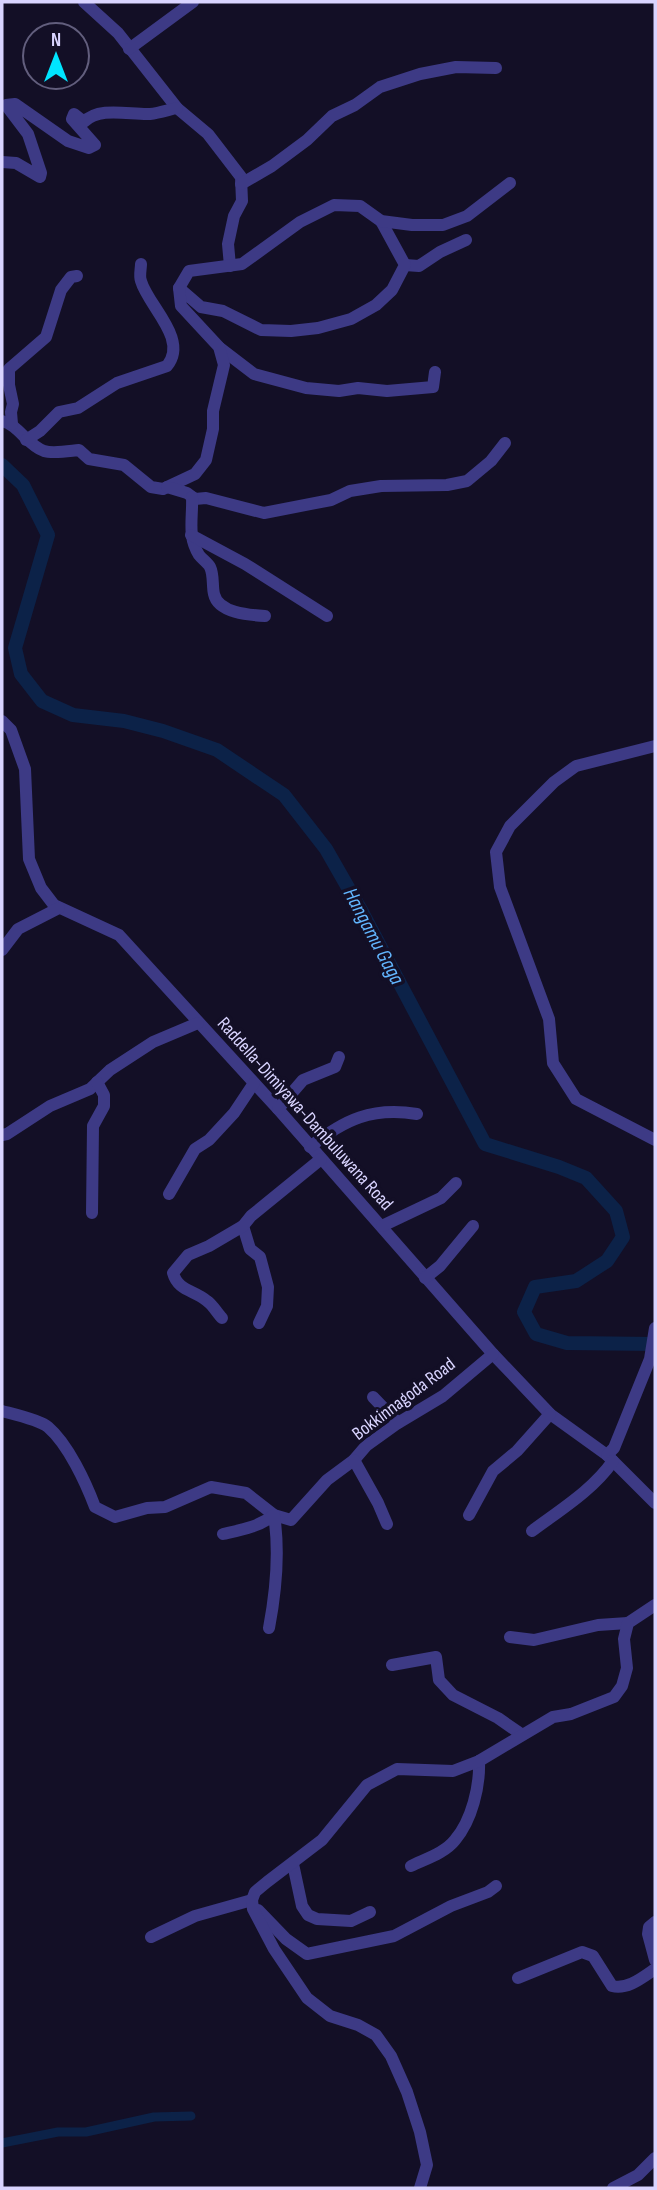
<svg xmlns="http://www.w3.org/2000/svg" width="657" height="2190" viewBox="0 0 657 2190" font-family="'Sofia Sans Condensed',sans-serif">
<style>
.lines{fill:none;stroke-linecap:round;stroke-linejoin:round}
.canal{stroke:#0c2248;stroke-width:9}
.river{stroke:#0c2248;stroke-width:14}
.minor{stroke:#3d3a85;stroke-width:12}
.labels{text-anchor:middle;stroke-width:7;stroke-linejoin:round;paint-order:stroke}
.street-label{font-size:19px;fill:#d9d4ff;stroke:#130f26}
.water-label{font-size:21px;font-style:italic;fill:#62b6ff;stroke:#130f26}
</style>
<rect width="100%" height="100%" fill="#130f26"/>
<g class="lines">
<path class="canal" d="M2 2143 58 2132H86L154 2117 191 2116"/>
<path class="river" d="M2 465 23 485 48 535 15 648 21 674 42 701 73 715 124 721 163 731 217 750 284 795 326 849 362 912 485 1144 559 1167 586 1178 616 1211 623 1237 607 1261 576 1281 535 1287 524 1312 536 1334 567 1343 655 1344"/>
<g class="minor">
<path d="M84 2 118 33 177 108 208 134 241 177 242 201 234 216 228 244 230 266"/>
<path d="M129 49 193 2"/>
<path d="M2 162 16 163 40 177 41 173 28 134 6 105 15 104 68 141 89 148 95 145 72 119 74 114 84 122C99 106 130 115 150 114 159 113 168 110 177 108"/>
<path d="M241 184 272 166 307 140 332 116 355 105 380 87 420 74 456 67 496 68"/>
<path d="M405 265 419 266 440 252 466 240"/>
<path d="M179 288 201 307 223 311 261 330 291 331 318 328 351 319 376 305 392 290 405 265 381 221"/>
<path d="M220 348 254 374 306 388 339 391 358 388 387 391 433 387 435 372"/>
<path d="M2 421C19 425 26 444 44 451 53 454 69 451 79 450L89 459 124 465 151 487 163 489 195 474 206 460 213 429V411L224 365 219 347 181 306 179 288 189 271 242 264 300 222 334 205 360 206 381 221 412 225H443L467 216 510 183"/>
<path d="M12 424 11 412 13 404 9 385V369L46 337 61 290 71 277 77 276"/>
<path d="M26 440 40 431 59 412 78 408 117 383 167 366C189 339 148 306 141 281 139 276 141 269 141 264"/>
<path d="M167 487 187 493 195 499 206 498 264 513 331 500 350 491 381 486 447 485 467 481 491 461 505 443"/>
<path d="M192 497C193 518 187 536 199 555 202 559 208 563 210 567 214 575 212 586 214 594 218 613 249 615 265 616"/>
<path d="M191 535 245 564 327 616"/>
<path d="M2 721 11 730 25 769 29 859 41 888 54 905 119 935 278 1109 493 1354 550 1414 607 1455 655 1503"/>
<path d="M655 746 576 766 554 782 510 826 496 852 500 887 549 1019 553 1063 576 1099 655 1140"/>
<path d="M2 950 18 929 59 908"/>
<path d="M278 1109 303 1080 335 1067 339 1057"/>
<path d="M2 1135 7 1134 50 1106 90 1089 110 1070 153 1042 198 1023"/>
<path d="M310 1147C345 1119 372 1107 417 1114"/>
<path d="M169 1194 195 1149 209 1140 234 1113 254 1083"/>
<path d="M92 1213 93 1126 104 1106V1095L97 1082"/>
<path d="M243 1226 250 1249 260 1257 268 1287 267 1306 259 1323"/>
<path d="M382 1226 441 1198 456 1183"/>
<path d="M425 1278 440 1266 473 1226"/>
<path d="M222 1318C217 1313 213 1305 207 1301 194 1290 178 1291 173 1273L188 1255 209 1246 243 1226 251 1216 321 1159"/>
<path d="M373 1397 398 1423"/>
<path d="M2 1411C13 1414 40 1420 48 1427 68 1444 86 1483 95 1507L115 1517 147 1508 165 1507 211 1487 246 1493 274 1515 291 1520 327 1480 354 1460 366 1446 398 1423 443 1396 493 1354"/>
<path d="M607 1455 614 1448 650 1359 655 1328"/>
<path d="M354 1460 378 1503 387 1524"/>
<path d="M469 1515 493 1471 517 1451 550 1414"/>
<path d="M532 1531C560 1510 593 1490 613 1461"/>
<path d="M223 1534C241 1530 259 1527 274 1515 280 1553 276 1591 269 1628"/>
<path d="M510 1637 534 1640 598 1625 628 1623"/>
<path d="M392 1665 436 1657 439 1680 453 1695 498 1718 521 1734"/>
<path d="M293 1864 302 1906 308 1915 317 1919 351 1921 370 1912"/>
<path d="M411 1866C425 1859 445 1853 455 1840 472 1820 480 1786 479 1761"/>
<path d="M258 1910 286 1939 307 1954 394 1936 451 1906 488 1892 496 1886"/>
<path d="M655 1922 649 1927 648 1934 655 1960"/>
<path d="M151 1937 195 1916 252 1900"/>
<path d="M518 1978 582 1952 593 1956 612 1986C628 1990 643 1977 655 1969"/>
<path d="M420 2188 427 2165 420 2132 407 2092 391 2056 376 2035 358 2025 330 2016 307 1998 274 1949 253 1909 252 1900 255 1892 267 1882 322 1840 367 1785 397 1769 453 1771 479 1761 553 1717 571 1714 614 1697 622 1686 627 1668 624 1639 628 1623 655 1605"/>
<path d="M613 2188 638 2175 655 2158"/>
</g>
</g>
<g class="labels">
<g class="street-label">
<text transform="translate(306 1113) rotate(48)" y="7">Raddella-Dimiyawa-Dambuluwana Road</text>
<text transform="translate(403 1398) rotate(-37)" y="7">Bokkinnagoda Road</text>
</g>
<g class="water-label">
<text transform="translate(374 936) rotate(62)" y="7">Hangamu Gaga</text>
</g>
</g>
<rect width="657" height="2190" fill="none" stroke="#d9d4ff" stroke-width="7"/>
<g transform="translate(56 56)"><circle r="33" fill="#130f26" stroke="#625e7d" stroke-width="2"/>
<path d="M0-5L12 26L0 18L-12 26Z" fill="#00e5ff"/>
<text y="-10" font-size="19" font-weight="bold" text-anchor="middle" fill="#d9d4ff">N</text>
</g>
</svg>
